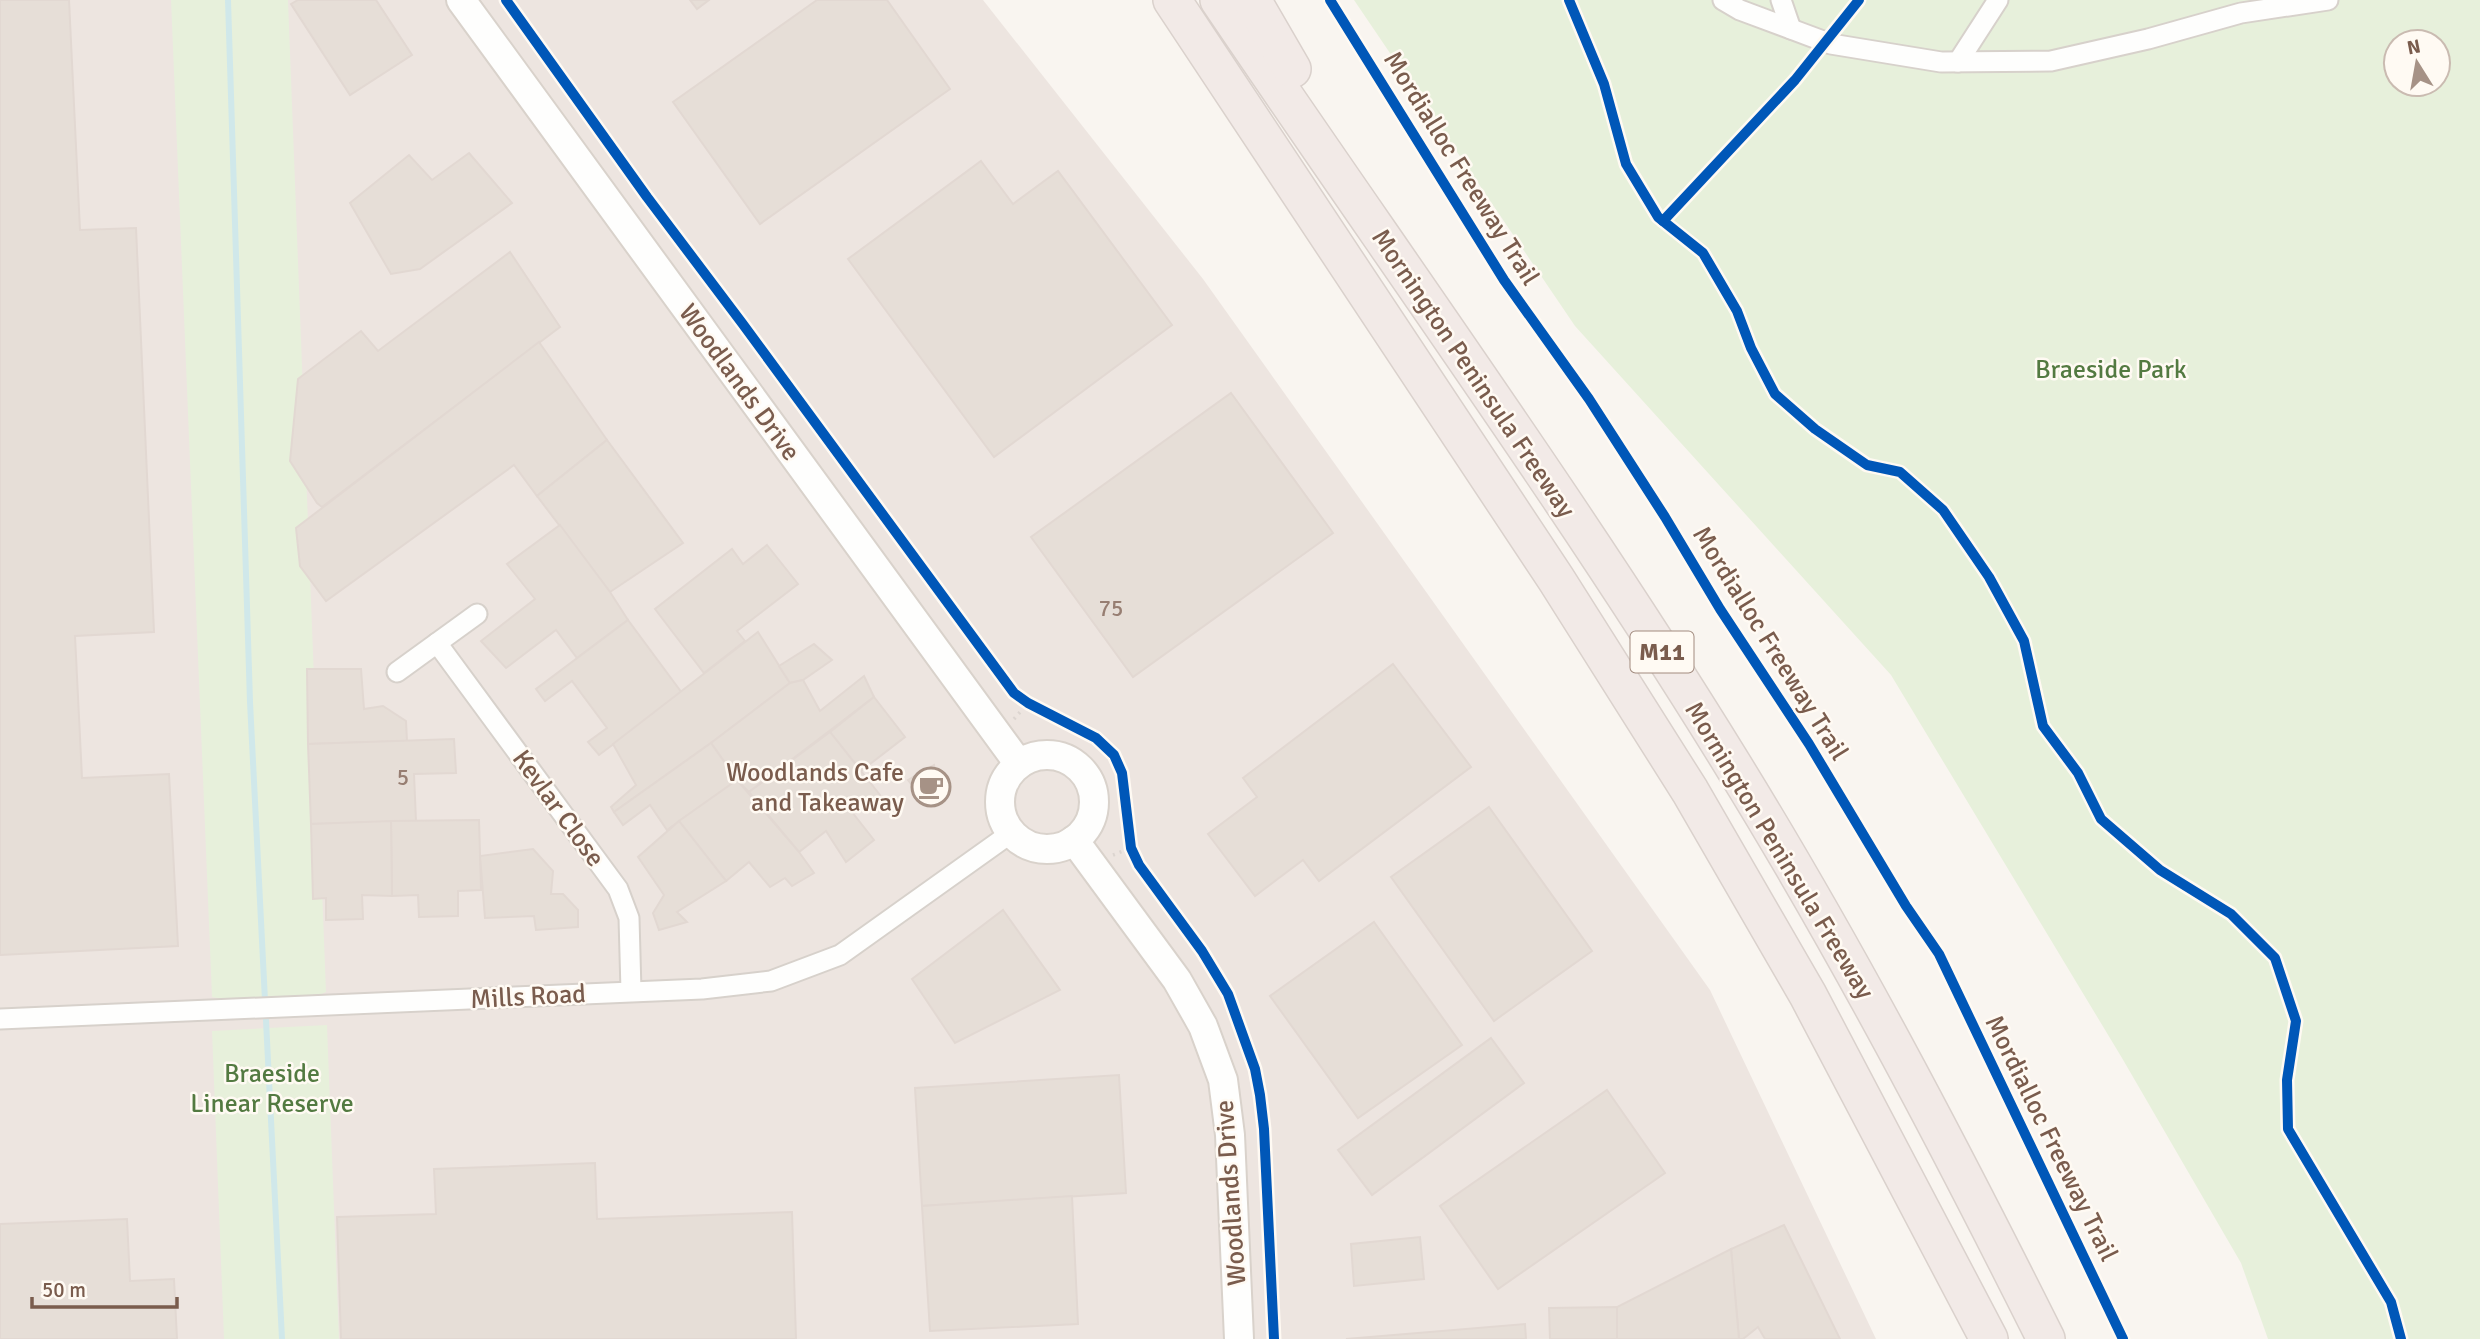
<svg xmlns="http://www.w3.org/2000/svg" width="2480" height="1339" viewBox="0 0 2480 1339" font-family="Signika,sans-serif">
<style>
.industrial{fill:#ede5e0}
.green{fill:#e7f0db;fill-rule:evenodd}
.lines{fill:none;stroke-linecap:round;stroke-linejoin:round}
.stream{stroke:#d0e8ea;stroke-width:6}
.building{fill:#e6ded7;stroke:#e2d8d2;stroke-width:2}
.street-casing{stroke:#d7d1cb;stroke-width:23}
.secondary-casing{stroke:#d9d2cb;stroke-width:32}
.highway-casing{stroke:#dad1cc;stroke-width:40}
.path{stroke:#dcd5d0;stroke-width:3.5;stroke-dasharray:2 5;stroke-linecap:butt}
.street{stroke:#fefefd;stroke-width:19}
.secondary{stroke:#fefefd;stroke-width:28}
.highway{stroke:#f2eae7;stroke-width:37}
.cycleway-casing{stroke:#fffaf3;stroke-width:15}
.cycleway{stroke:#0057b8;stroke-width:10}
.labels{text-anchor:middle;stroke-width:5;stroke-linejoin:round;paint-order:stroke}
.number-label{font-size:23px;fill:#977e72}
.shield{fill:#fffaf3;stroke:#a28b7f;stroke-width:2}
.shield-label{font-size:24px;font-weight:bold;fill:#7a5c4d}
.street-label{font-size:26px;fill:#7a5c4d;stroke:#fffaf3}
.park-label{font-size:26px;fill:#537a41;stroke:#fffaf3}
.poi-label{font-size:26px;fill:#7a5c4d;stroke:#fffaf3;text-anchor:end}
</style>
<rect width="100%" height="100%" fill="#f9f5f0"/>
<path class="industrial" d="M0 0H983L1203 279 1710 990 1876 1339H0Z"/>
<g class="green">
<path d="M171 0H288L326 992 317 996 223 999 212 997Z"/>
<path d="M1354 0H2480V1339H2268L2241 1263 2122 1058 1891 675 1575 326ZM2396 42H2438V84H2396Z"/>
<path d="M327 1025 339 1339H224L212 1031Z"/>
</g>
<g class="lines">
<path class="stream" d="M228 0 250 702 282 1339"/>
</g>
<g class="building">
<path d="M0 0H69L80 230 136 228 154 632 75 636 82 778 169 774 178 946 0 955Z"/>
<path d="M298 0H376L412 55 350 95 291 4Z"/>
<path d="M690 0H709L697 9Z"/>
<path d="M817 0H887L950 89 760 224 673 102Z"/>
<path d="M469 153 512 203 420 269 391 274 350 203 409 155 432 180Z"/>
<path d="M981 161 1013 204 1058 171 1172 325 994 457 848 259Z"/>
<path d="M510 252 560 327 322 507 317 503 290 461 298 379 361 331 378 351Z"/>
<path d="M539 342 607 440 537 496 514 465 326 601 300 566 296 528Z"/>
<path d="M1231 393 1333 533 1133 677 1031 537Z"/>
<path d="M607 440 683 543 610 592 537 496Z"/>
<path d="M560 525 610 592 628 620 577 658 556 630 506 668 481 641 535 599 507 564Z"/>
<path d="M767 545 798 584 737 631 745 641 704 673 655 609 732 549 743 564Z"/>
<path d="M628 620 682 693 599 755 588 742 607 728 572 681 545 701 536 689Z"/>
<path d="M758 632 790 683 711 743 614 812 611 807 636 785 613 744Z"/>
<path d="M814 644 832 660 803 680 790 683 779 666Z"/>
<path d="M1393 664 1471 767 1319 881 1303 860 1255 896 1208 834 1257 797 1243 778Z"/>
<path d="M307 669H361L364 709 383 706 406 721 407 741 308 744Z"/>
<path d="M864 676 874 697 749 792 737 780 711 743 790 683 803 680 820 711Z"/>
<path d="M874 697 905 737 861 771 830 732Z"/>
<path d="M830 732 880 795 852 812 874 840 846 862 826 831 799 852 749 792Z"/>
<path d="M454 739 456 773 414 774 416 821 311 824 308 744Z"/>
<path d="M711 743 737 780 667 830 650 805 623 825 614 812Z"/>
<path d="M934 765 940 798 928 805 908 780Z"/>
<path d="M737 780 799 852 814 873 792 886 785 878 770 887 749 862 726 881 679 821Z"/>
<path d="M1489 807 1592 951 1494 1021 1391 877Z"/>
<path d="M479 820 481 890 458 891V916L419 917 418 895 392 896 391 821Z"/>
<path d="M391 821 392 896 362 895 363 919 326 920V898L313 899 311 824Z"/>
<path d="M679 821 726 881 677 912 687 922 659 930 653 913 664 895 638 857Z"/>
<path d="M533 849 553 871 551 894H563L578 910V927L536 930 534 916 485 918 480 856Z"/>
<path d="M1003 910 1060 990 955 1043 912 979Z"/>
<path d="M1374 922 1462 1045 1358 1118 1270 996Z"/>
<path d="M1491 1038 1524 1083 1372 1195 1338 1150Z"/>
<path d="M1119 1075 1126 1193 922 1206 915 1088Z"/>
<path d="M1607 1090 1665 1173 1498 1289 1440 1206Z"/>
<path d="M595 1163 597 1219 792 1212 796 1339H341L337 1217 436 1214 434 1169Z"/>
<path d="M1072 1196 1078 1324 930 1331 922 1206Z"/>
<path d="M127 1219 130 1281 174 1279 177 1339H0V1224Z"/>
<path d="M1784 1225 1840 1339H1765L1758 1327 1743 1339H1739L1731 1249Z"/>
<path d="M1420 1237 1424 1279 1354 1286 1351 1244Z"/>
<path d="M1731 1249 1739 1339H1617V1307Z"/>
<path d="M1617 1307V1339H1550L1549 1308Z"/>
<path d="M1525 1324 1526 1339H1346Z"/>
</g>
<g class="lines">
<defs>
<g id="street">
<path d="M1723 0 1740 10 1831 44 1941 62 2051 61 2148 39 2241 13 2328 0"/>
<path d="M1781 0 1791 29"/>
<path d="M1958 62 1998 0"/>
<path d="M437 643 618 889 629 918 631 991"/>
<path d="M397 672 477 614"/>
<path d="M0 1019 702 989 771 981 840 955 1011 833"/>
</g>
<g id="secondary">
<path d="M461 0 1019 764"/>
<circle cx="1047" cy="802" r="47"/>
<path d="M1074 840 1177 980 1203 1026 1223 1080 1230 1135 1239 1339"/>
</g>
<g id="highway">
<path d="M1172 0 1556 579 1690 791 1808 995 1989 1339"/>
<path d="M1219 0C1390 253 1571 502 1731 762 1846 948 1948 1143 2046 1339"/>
<path d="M1252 0 1292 69"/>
</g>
</defs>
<use href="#street" class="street-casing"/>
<use href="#secondary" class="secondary-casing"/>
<use href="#highway" class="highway-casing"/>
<g class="path">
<path d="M1014 719 1028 703"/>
<path d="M1113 855 1131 848"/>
</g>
<use href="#street" class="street"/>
<use href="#secondary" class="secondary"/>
<use href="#highway" class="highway"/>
<defs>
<g id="cycleway">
<path d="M506 0 647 197 742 323 1014 693 1028 703 1096 738 1114 755 1122 773 1131 848 1139 865 1202 951 1228 994 1255 1069 1260 1095 1264 1129 1274 1339"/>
<path d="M1330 0 1504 280 1589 399 1665 517 1720 609 1809 744 1906 906 1939 954 2123 1339"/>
<path d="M1569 0 1604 84 1626 164 1658 217 1703 253 1737 311 1751 348 1775 394 1815 429 1867 465 1900 472 1943 510 1989 577 2024 641 2043 726 2078 773 2101 819 2160 870 2231 914 2275 958 2296 1021 2287 1080 2288 1129 2391 1302 2401 1339"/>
<path d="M1663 221 1795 80 1859 0"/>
</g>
</defs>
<use href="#cycleway" class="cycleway-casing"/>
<use href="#cycleway" class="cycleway"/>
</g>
<defs>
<symbol id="cafe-ring" viewBox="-11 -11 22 22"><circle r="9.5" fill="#fffaf3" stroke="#a69286" stroke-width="1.5"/><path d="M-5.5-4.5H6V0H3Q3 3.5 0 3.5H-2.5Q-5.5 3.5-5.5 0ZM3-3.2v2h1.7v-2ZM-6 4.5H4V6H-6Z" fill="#a69286"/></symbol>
</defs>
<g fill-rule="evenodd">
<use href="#cafe-ring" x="909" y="765" width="44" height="44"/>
</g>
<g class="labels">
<g class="number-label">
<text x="1111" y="616">75</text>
<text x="403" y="785">5</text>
</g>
<rect class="shield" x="1630.5" y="631.5" width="63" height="41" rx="5"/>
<g class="shield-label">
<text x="1662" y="660">M11</text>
</g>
<g class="street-label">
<text transform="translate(1462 168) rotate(58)" y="9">Mordialloc Freeway Trail</text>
<text transform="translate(1474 373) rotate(56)" y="9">Mornington Peninsula Freeway</text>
<text transform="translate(740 382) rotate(54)" y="9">Woodlands Drive</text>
<text transform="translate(1771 643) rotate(58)" y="9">Mordialloc Freeway Trail</text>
<text transform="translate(559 808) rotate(54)" y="9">Kevlar Close</text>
<text transform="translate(1780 850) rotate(59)" y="9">Mornington Peninsula Freeway</text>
<text transform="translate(528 996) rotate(-3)" y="9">Mills Road</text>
<text transform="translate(2052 1138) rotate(64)" y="9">Mordialloc Freeway Trail</text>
<text transform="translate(1230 1193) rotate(-94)" y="9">Woodlands Drive</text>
</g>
<g class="park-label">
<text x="2111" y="378">Braeside Park</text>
<text x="272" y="1082">Braeside<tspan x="272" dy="30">Linear Reserve</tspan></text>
</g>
<g class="poi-label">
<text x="904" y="781">Woodlands Cafe<tspan x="904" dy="30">and Takeaway</tspan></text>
</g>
</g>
<g transform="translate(2417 63) rotate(349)"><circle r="33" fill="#fffaf3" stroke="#cabbb1" stroke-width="2"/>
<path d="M0-5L12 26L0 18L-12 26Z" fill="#a69286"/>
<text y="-10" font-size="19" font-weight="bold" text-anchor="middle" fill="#7a5c4d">N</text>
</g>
<path d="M32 1297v10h145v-10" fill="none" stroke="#7a5c4d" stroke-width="3.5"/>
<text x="42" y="1297" font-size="21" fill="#7a5c4d" stroke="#fffaf3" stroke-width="5" paint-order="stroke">50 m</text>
</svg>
